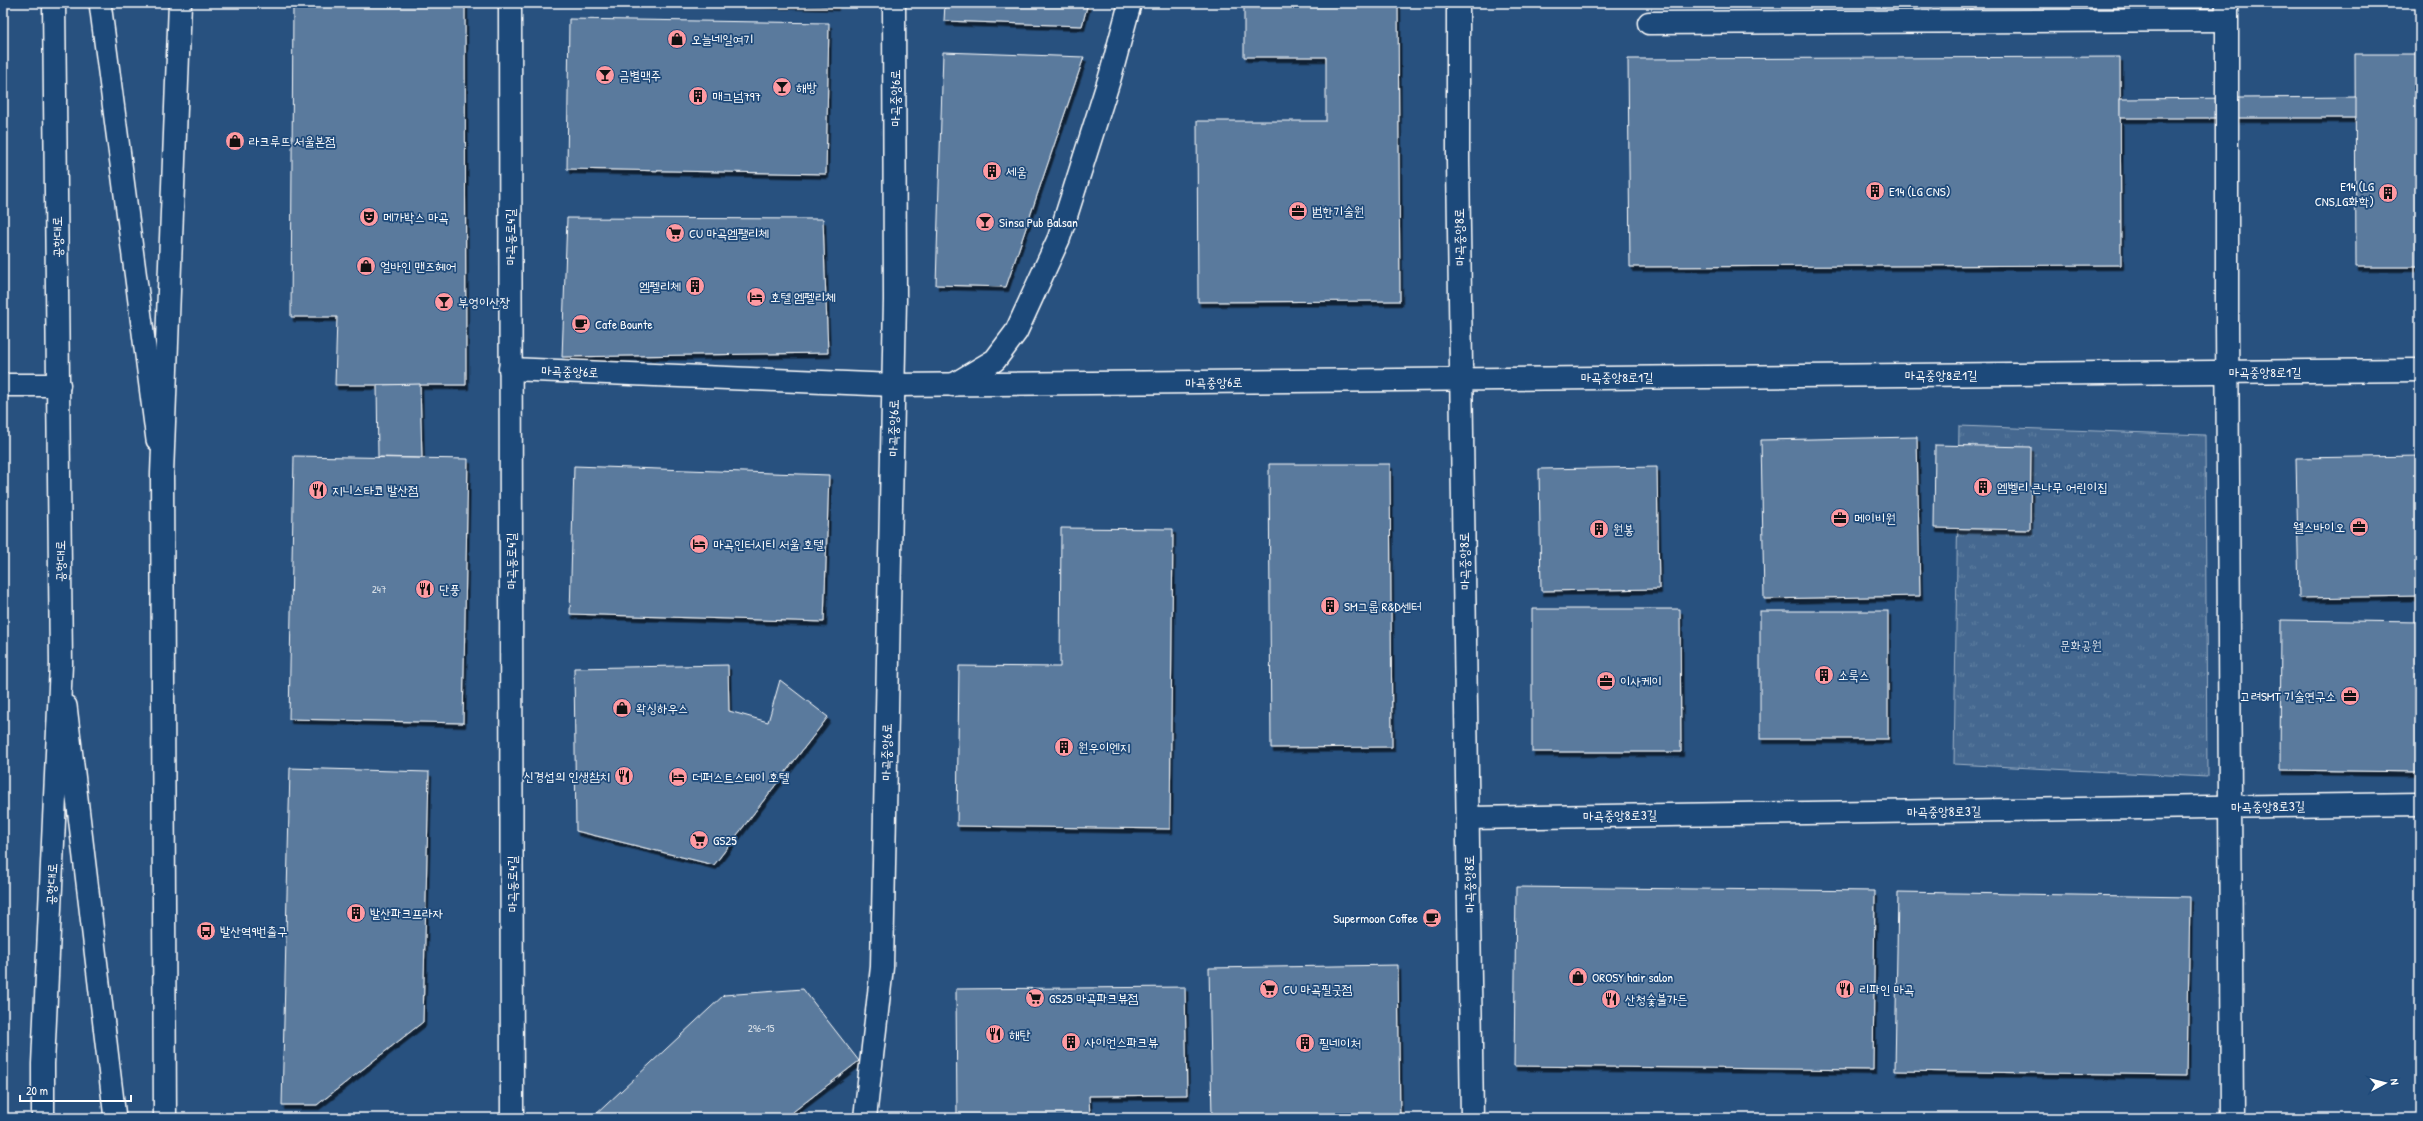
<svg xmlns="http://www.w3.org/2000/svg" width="2423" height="1121" viewBox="0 0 2423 1121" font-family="'Patrick Hand','Poor Story',sans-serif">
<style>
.park{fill:url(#park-tufts);stroke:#a2b4c8}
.building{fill:#5a7a9d;stroke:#fff;filter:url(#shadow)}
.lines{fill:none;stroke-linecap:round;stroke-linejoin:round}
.lane-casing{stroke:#fff;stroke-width:24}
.street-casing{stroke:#fff;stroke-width:25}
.secondary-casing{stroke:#fff;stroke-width:25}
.primary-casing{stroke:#fff;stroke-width:25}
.lane{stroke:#1f4a7a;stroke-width:21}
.street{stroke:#1f4a7a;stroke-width:22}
.secondary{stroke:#1f4a7a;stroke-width:22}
.primary{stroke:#1f4a7a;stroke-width:22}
.labels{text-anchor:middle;stroke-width:3.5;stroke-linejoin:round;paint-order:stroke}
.number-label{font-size:11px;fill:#d6dee6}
.poi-label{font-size:13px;fill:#fff;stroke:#1f4a7a;text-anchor:start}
.street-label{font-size:13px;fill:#fff;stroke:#1f4a7a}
.park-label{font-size:13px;fill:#dae1e9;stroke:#1f4a7a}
</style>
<defs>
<pattern id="park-tufts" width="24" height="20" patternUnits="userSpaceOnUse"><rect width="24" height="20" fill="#446890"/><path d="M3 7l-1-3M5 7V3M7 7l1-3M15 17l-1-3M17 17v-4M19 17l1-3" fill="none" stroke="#607fa1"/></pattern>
<filter id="shadow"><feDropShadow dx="2.5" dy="4.5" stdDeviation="0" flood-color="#0009"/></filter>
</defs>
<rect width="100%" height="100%" fill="#28517f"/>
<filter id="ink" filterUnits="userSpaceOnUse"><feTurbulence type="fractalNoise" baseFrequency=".025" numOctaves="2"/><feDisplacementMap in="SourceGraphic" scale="8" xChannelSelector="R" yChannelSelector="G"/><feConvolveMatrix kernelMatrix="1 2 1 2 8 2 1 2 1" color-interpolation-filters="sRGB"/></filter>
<g filter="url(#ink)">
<path class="park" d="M1959 426 2205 435 2207 777 1954 764Z"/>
<g class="building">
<path d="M293 3H465L466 385H335L337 317H291Z"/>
<path d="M741 3H836V6Z"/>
<path d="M945 3H1088L1082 26 944 21Z"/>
<path d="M1244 3H1398L1400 301 1198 302 1197 121H1326V57H1244Z"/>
<path d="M569 19 829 23 826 174 567 169Z"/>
<path d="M943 52 1084 57 1006 287 936 285Z"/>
<path d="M2355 54H2420V267H2356Z"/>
<path d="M2120 57 2121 265 1630 267 1628 59Z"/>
<path d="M2356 97V118H2120V99Z"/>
<path d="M567 218 823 219 828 353 562 357Z"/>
<path d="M420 384 422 458 378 457 377 385Z"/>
<path d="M1917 437 1920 596 1764 599 1761 440Z"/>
<path d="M1935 445 2031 447 2030 530 1934 528Z"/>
<path d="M294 456 468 459 463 723 289 719Z"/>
<path d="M2420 456V596L2299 598 2296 458Z"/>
<path d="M1269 464H1390L1392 747 1271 748Z"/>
<path d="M574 466 829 475 824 622 570 614Z"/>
<path d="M1657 467 1659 589 1541 591 1539 469Z"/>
<path d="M1061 528 1173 529 1170 829 957 826 959 666 1060 667Z"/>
<path d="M1532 609H1680L1681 752H1532Z"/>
<rect x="1760" y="611" width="128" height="128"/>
<path d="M2281 620 2420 622V772L2280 770Z"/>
<path d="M728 665 729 711 768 722 780 680 828 717 714 865 576 831 574 668Z"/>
<path d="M290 768 429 772 423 1022 317 1105H282Z"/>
<path d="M1516 887 1875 891 1873 1070 1514 1066Z"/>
<path d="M1898 892 2190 897 2187 1075 1895 1071Z"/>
<path d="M1398 965 1400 1118H1212L1209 968Z"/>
<path d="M1185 987 1187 1095 1089 1096 1090 1118H957L956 989Z"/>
<path d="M803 989 859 1061 785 1118H592L724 995Z"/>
</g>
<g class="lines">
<defs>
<g id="lane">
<path d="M100 3 157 440"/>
<path d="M66 706 115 1118"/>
</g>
<g id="street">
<path d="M2227 3V320L2232 1118"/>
<path d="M1649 23 2226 20 2227 6"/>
<path d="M953 385 995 360 1016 332 1059 238 1110 77 1130 3"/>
<path d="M1468 818 2420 804"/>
</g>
<g id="secondary">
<path d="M510 3 512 1118"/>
<path d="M1458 3V161L1472 1118"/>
<path d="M510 369 894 385 2420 370"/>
<path d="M3 385H59"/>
<path d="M865 1118 882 967 895 300 894 3"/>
</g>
<g id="primary">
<path d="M43 1118V1064L61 664 54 3"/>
<path d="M165 1118 162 474 180 3"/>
</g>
</defs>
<use href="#lane" class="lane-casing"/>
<use href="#street" class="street-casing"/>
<use href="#secondary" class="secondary-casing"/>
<use href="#primary" class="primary-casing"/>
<use href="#lane" class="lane"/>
<use href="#street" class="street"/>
<use href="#secondary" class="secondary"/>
<use href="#primary" class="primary"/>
</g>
</g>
<defs>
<symbol id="shop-disc" viewBox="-11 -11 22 22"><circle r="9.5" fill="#ff9aa2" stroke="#1f4a7a"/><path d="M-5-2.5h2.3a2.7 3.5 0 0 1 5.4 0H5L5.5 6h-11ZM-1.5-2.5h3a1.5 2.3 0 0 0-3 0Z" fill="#111"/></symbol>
<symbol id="bar-disc" viewBox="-11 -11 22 22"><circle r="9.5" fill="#ff9aa2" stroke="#1f4a7a"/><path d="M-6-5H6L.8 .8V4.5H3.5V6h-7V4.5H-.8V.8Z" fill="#111"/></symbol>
<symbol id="building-disc" viewBox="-11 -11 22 22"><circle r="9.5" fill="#ff9aa2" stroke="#1f4a7a"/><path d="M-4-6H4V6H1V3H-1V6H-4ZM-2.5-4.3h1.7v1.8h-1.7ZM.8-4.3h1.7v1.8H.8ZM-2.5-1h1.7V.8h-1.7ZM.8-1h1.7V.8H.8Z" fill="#111"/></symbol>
<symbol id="office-disc" viewBox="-11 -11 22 22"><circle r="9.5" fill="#ff9aa2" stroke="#1f4a7a"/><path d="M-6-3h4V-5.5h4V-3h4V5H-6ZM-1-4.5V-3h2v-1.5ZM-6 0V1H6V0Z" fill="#111"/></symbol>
<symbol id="theatre-disc" viewBox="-11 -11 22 22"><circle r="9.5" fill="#ff9aa2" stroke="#1f4a7a"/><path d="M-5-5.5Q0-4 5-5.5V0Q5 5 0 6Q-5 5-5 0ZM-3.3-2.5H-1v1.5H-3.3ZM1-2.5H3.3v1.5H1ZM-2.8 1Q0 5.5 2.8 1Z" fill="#111"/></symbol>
<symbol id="supermarket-disc" viewBox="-11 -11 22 22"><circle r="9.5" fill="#ff9aa2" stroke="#1f4a7a"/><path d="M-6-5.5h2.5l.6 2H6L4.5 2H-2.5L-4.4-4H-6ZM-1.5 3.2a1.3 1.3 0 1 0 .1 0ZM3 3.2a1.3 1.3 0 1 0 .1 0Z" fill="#111"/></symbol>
<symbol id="hotel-disc" viewBox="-11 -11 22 22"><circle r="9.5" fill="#ff9aa2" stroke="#1f4a7a"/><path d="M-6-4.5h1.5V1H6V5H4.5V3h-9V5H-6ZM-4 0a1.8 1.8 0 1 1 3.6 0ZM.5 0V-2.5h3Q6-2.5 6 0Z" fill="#111"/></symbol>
<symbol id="cafe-disc" viewBox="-11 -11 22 22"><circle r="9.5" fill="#ff9aa2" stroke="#1f4a7a"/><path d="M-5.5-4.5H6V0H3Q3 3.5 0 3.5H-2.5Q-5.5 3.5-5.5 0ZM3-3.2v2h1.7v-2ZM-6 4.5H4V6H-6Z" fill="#111"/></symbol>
<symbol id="restaurant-disc" viewBox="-11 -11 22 22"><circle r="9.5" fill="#ff9aa2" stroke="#1f4a7a"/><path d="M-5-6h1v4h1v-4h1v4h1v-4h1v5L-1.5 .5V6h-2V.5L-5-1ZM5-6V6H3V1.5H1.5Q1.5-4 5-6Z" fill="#111"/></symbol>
<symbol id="bus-disc" viewBox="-11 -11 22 22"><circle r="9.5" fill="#ff9aa2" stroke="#1f4a7a"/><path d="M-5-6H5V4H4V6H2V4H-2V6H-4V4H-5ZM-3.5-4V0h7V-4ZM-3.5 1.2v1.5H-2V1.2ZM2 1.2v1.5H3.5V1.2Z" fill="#111"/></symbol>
</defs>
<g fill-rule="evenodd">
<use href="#shop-disc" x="666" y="28" width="22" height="22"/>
<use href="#bar-disc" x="594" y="64" width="22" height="22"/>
<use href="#bar-disc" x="771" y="76" width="22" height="22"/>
<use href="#building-disc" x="687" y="85" width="22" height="22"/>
<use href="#shop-disc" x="224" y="130" width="22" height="22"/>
<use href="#building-disc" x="981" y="160" width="22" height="22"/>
<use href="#building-disc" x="1864" y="180" width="22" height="22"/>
<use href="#building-disc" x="2377" y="182" width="22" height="22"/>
<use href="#office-disc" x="1287" y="200" width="22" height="22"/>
<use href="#theatre-disc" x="358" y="206" width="22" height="22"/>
<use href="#bar-disc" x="974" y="211" width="22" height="22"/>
<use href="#supermarket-disc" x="664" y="222" width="22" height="22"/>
<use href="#shop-disc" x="355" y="255" width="22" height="22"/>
<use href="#building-disc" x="684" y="275" width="22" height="22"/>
<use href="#hotel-disc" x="745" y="286" width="22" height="22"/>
<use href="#bar-disc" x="433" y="291" width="22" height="22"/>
<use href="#cafe-disc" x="570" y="313" width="22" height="22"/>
<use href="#building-disc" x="1972" y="476" width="22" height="22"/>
<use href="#restaurant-disc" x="307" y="479" width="22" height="22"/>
<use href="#office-disc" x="1829" y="507" width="22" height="22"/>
<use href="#office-disc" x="2348" y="516" width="22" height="22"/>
<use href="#building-disc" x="1588" y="518" width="22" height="22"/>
<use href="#hotel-disc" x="688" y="533" width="22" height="22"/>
<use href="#restaurant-disc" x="414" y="578" width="22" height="22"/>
<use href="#building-disc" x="1319" y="595" width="22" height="22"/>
<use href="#building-disc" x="1813" y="664" width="22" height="22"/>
<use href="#office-disc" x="1595" y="670" width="22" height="22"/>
<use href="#office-disc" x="2339" y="685" width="22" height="22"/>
<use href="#shop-disc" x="611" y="697" width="22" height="22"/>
<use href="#building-disc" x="1053" y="736" width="22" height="22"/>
<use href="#restaurant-disc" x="613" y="765" width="22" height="22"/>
<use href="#hotel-disc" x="667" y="766" width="22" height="22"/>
<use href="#supermarket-disc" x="688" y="829" width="22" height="22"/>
<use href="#building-disc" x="345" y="902" width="22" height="22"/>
<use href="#cafe-disc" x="1421" y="907" width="22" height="22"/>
<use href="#bus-disc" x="195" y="920" width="22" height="22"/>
<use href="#shop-disc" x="1567" y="966" width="22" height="22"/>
<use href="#supermarket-disc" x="1258" y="978" width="22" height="22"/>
<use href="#restaurant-disc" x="1834" y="978" width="22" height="22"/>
<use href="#supermarket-disc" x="1024" y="987" width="22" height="22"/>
<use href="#restaurant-disc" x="1600" y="988" width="22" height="22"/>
<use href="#restaurant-disc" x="984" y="1023" width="22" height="22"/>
<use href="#building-disc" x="1060" y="1031" width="22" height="22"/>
<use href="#building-disc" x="1294" y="1032" width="22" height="22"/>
</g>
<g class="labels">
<g class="number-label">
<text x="379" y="593">247</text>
<text x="761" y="1032">296-15</text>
</g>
<g class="poi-label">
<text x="691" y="44">오늘네일여기</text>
<text x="619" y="80">금별맥주</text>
<text x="796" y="92">해방</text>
<text x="712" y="101">매그넘797</text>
<text x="249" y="146">라크루뜨 서울본점</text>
<text x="1006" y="176">세움</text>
<text x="2374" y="191" text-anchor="end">E14 (LG<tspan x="2374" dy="15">CNS,LG화학)</tspan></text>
<text x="1889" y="196">E14 (LG CNS)</text>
<text x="1312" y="216">범한기술원</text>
<text x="383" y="222">메가박스 마곡</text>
<text x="999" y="227">Sinsa Pub Balsan</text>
<text x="689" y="238">CU 마곡엠팰리체</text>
<text x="380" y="271">얼바인 맨즈헤어</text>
<text x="681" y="291" text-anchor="end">엠펠리체</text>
<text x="770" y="302">호텔 엠펠리체</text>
<text x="458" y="307">부엉이산장</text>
<text x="595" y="329">Cafe Bounte</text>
<text x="1997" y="492">엠벨리 큰나무 어린이집</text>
<text x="332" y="495">지니스타코 발산점</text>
<text x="1854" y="523">메이비원</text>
<text x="2345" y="532" text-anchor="end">웰스바이오</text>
<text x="1613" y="534">원봉</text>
<text x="713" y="549">마곡인터시티 서울 호텔</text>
<text x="439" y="594">단풍</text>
<text x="1344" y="611">SM그룹 R&amp;D센터</text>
<text x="1838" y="680">소룩스</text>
<text x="1620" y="686">이사케이</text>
<text x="2336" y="701" text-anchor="end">고려SMT 기술연구소</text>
<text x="636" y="713">왁싱하우스</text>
<text x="1078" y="752">원우이엔지</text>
<text x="610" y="781" text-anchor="end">신경섭의 인생참치</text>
<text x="692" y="782">더퍼스트스테이 호텔</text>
<text x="713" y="845">GS25</text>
<text x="370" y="918">발산파크프라자</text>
<text x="1418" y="923" text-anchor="end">Supermoon Coffee</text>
<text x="220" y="936">발산역9번출구</text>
<text x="1592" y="982">OROSY hair salon</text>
<text x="1283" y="994">CU 마곡필굿점</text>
<text x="1859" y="994">리파인 마곡</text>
<text x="1049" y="1003">GS25 마곡파크뷰점</text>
<text x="1625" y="1004">산청숯불가든</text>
<text x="1009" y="1039">해탄</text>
<text x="1085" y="1047">사이언스파크뷰</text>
<text x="1319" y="1048">필네이처</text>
</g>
<g class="street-label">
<text transform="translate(895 98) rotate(-90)" y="5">마곡중앙6로</text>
<text transform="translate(57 237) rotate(-91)" y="5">공항대로</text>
<text transform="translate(510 237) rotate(-90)" y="5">마곡동로4길</text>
<text transform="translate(1459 237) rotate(-91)" y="5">마곡중앙8로</text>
<text transform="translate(570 371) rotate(2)" y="5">마곡중앙6로</text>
<text x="2265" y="377">마곡중앙8로1길</text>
<text x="1941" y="380">마곡중앙8로1길</text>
<text x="1617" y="382">마곡중앙8로1길</text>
<text transform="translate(1214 382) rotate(-1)" y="5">마곡중앙6로</text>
<text transform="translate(893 428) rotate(-89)" y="5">마곡중앙6로</text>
<text transform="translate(60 561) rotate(-90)" y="5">공항대로</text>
<text transform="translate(511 561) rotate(-90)" y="5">마곡동로4길</text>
<text transform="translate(1464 561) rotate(-91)" y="5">마곡중앙8로</text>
<text transform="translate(886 752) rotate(-89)" y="5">마곡중앙6로</text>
<text transform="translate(2268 806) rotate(-1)" y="5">마곡중앙8로3길</text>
<text transform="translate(1944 811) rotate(-1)" y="5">마곡중앙8로3길</text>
<text transform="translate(1620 815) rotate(-1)" y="5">마곡중앙8로3길</text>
<text transform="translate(51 884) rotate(-87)" y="5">공항대로</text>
<text transform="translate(512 884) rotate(-90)" y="5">마곡동로4길</text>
<text transform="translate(1469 884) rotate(-91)" y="5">마곡중앙8로</text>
</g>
<g class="park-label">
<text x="2081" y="650">문화공원</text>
</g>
</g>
<rect width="2423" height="1121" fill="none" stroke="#1f4a7a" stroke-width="16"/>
<rect x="8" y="8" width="2407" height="1105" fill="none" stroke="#fff" stroke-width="1.5" filter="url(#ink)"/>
<g transform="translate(2385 1083) rotate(83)" stroke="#1f4a7a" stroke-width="3" paint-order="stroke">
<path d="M0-3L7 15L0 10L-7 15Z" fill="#ffffff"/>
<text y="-6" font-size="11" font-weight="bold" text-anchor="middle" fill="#ffffff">N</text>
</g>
<path d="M20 1095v6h111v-6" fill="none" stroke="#ffffff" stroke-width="2"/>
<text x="26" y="1095" font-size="12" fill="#ffffff" stroke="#1f4a7a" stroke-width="3" paint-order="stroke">20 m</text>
</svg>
